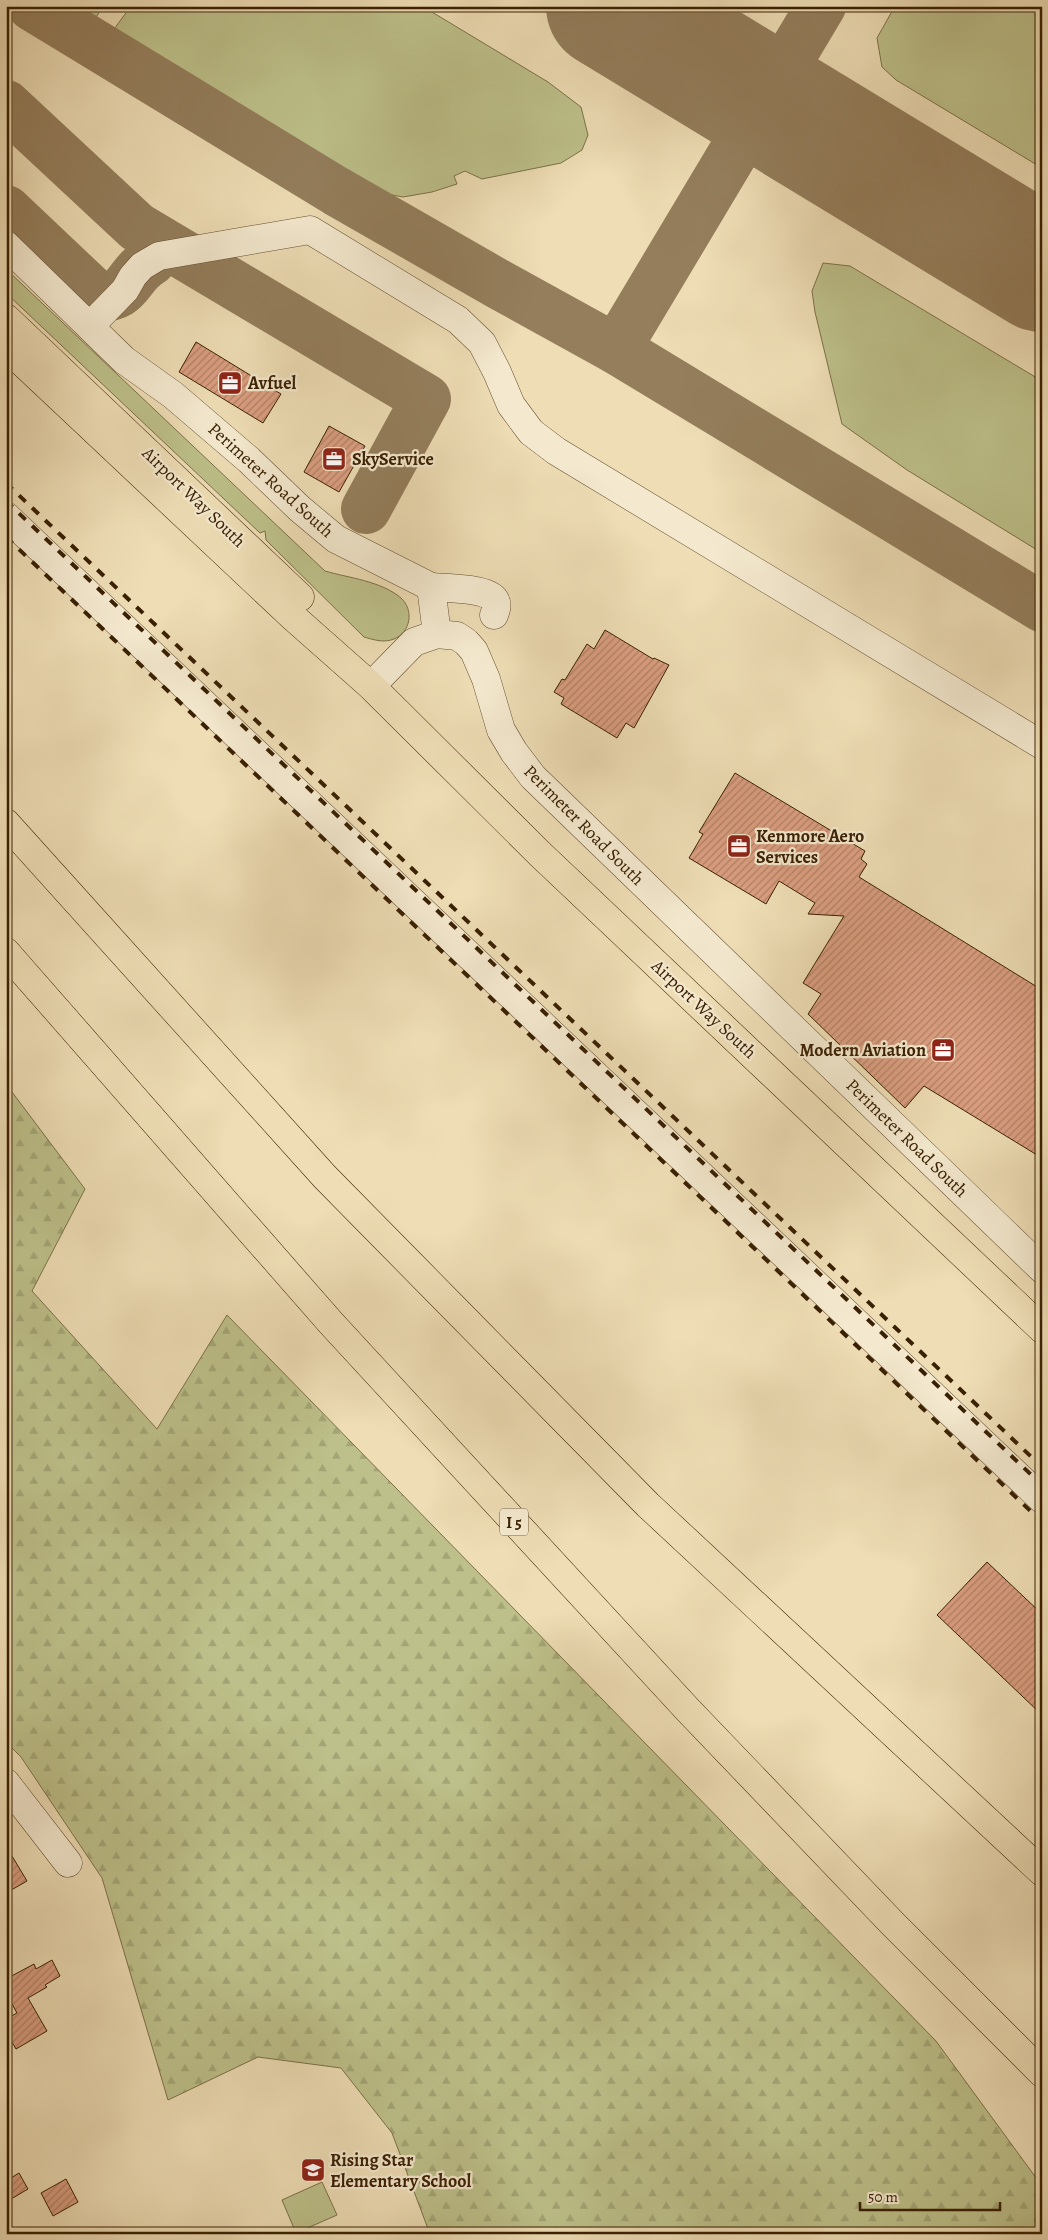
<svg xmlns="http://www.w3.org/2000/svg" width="1048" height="2240" viewBox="0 0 1048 2240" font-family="Alegreya,serif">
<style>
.green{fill:#bdc08a;stroke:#7c7046}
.forest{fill:url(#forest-firs);stroke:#7c7046}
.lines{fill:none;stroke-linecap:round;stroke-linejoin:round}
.taxiway{stroke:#947e5c;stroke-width:50}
.runway{stroke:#947e5c;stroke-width:126}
.building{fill:url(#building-hatch);stroke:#3a2003}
.minor-casing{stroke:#674f30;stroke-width:29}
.major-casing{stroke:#3a2003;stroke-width:29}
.highway-casing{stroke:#3a2003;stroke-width:29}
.minor{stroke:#f4e9cf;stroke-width:28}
.major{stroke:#eeddb5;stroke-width:28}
.highway{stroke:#eeddb5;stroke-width:28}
.rail{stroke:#3a2003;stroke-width:4;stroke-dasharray:9 9;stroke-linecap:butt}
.labels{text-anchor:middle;stroke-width:4.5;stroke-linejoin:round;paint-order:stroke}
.shield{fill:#f4e9cf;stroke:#725c40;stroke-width:1}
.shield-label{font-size:16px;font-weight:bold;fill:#3a2003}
.poi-label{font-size:18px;font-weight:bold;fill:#3a2003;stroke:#f4e9cf;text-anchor:start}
.street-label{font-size:18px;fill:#3a2003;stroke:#f4e9cf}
</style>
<defs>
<pattern id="forest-firs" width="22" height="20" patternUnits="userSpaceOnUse" patternTransform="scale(1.25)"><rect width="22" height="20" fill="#bdc08a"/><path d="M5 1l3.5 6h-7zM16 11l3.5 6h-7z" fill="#a3a575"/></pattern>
<pattern id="building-hatch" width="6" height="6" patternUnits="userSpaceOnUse" patternTransform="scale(1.25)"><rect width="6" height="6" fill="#da9e80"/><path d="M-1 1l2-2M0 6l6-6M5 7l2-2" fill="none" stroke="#b28067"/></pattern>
</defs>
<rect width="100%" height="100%" fill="#eeddb5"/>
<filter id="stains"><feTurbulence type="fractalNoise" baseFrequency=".004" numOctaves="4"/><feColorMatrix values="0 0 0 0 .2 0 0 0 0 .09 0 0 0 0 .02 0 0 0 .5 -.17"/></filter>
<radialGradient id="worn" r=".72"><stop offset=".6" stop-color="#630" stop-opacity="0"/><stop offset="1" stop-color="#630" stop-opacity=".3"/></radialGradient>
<g class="green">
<path d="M63 6H103L92 24Z"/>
<path d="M131 6H422L548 82 581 107 588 135 582 150 561 163 482 179 465 171 454 176 457 184 432 192 403 197 366 190 109 36Z"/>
<path d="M895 6H1026L1042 16V168L896 80 882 67 877 38Z"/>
<path d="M823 263 850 266 1042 381V553L907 470 842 424 815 312 812 291Z"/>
<path d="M6 269 325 571C349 578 381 581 401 598 414 610 411 632 394 639 384 643 374 640 364 637L266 540 265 531 260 533 6 293Z"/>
<path d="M322 2182 337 2215 296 2233 282 2200Z"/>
</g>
<path class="forest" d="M6 1084 85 1189 32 1291 157 1429 227 1315 936 2041 1042 2186V2234H430L392 2133 341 2068 258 2057 168 2100 102 1878 21 1757 6 1742Z"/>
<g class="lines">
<g class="taxiway">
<path d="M32 6 336 191 500 285 616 349 1042 607"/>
<path d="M6 105 137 227 426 399 366 509"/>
<path d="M6 210 97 296C130 300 127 274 151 261"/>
<path d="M616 349 821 6"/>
</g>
<path class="runway" d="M609 6 1042 269"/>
</g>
<g class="building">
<path d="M196 342 281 394 263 423 179 372Z"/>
<path d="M329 426 365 446 339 492 304 472Z"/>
<path d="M605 630 653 659 654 658 669 665 634 728 626 723 617 738 561 704 564 698 554 692 562 679 565 680 587 644 594 649Z"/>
<path d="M735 773 865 851 861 859 867 864 859 877 1042 990V1158L924 1086 905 1108 808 1014 821 994 803 983 844 916 808 914 815 903 779 881 766 904 689 858 703 834 699 832Z"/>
<path d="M987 1562 1042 1614V1715L937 1615Z"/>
<path d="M6 1846 27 1881 6 1893Z"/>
<path d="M52 1960 60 1976 45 1985 47 1987 28 1998 47 2031 16 2049 6 2032V2019L17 2013 6 1993V1979L34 1964 36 1969Z"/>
<path d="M19 2173 28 2189 6 2202V2181Z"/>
<path d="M66 2179 78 2202 53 2216 41 2193Z"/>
</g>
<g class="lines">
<defs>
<g id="minor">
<path d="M6 245 124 360 173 395 249 460 300 509 336 539 431 587 437 634"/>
<path d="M90 326 125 290 133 276 142 266 159 256 310 230 458 320 482 343 497 372 511 405 531 432 556 451 1042 745"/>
<path d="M6 516 1042 1499"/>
<path d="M431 587C445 588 488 588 495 600 498 605 496 610 494 615"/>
<path d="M371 686 414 642 437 634 457 636 466 642 474 651 486 679 501 730 514 752 533 777 1042 1269"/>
<path d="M6 1783 68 1863"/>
</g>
<g id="major">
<path d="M6 318 300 597"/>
<path d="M6 347 293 617 371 686 540 854 1042 1329"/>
</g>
<g id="highway">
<path d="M6 823 325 1177 648 1505 1042 1872"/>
<path d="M6 952 331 1323 688 1710 892 1923 1042 2073"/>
</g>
</defs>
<use href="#minor" class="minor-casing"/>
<use href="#major" class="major-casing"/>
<use href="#highway" class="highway-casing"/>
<use href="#minor" class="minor"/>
<use href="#major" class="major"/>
<use href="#highway" class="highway"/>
<g class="rail">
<path d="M6 483 1042 1467"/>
<path d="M6 501 1042 1485"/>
<path d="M6 537 1042 1522"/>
</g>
</g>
<defs>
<symbol id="office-square" viewBox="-11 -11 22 22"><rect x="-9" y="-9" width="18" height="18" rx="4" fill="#8f2418" stroke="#f4e9cf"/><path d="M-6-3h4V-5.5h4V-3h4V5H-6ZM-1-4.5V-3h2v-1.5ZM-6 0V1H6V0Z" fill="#fff"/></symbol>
<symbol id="school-square" viewBox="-11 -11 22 22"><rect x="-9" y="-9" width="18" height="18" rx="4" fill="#8f2418" stroke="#f4e9cf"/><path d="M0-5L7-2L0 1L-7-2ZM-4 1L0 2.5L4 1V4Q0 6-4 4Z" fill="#fff"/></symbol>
</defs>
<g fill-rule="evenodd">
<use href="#office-square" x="216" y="369" width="28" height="28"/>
<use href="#office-square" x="320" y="445" width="28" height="28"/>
<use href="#office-square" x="725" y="832" width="28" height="28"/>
<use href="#office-square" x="929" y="1036" width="28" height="28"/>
<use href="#school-square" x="299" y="2156" width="28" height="28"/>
</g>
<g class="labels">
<rect class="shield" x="500" y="1508.5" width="28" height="27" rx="4"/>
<g class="shield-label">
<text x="514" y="1528">I 5</text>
</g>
<g class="poi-label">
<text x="248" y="389">Avfuel</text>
<text x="352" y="465">SkyService</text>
<text x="756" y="842">Kenmore Aero<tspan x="756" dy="21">Services</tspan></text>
<text x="926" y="1056" text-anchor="end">Modern Aviation</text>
<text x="330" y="2166">Rising Star<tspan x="330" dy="21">Elementary School</tspan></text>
</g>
<g class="street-label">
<text transform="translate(271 480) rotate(42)" y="6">Perimeter Road South</text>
<text transform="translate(194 497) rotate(44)" y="6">Airport Way South</text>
<text transform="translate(584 825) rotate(45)" y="6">Perimeter Road South</text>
<text transform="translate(704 1009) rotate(43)" y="6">Airport Way South</text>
<text transform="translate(907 1138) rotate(44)" y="6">Perimeter Road South</text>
</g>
</g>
<rect width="1048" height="2240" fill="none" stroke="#eeddb5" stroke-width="25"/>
<rect x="8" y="8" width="1033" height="2225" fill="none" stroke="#3a2003" stroke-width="2.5"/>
<rect x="12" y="12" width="1023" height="2215" fill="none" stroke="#3a2003"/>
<path d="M860 2202v8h140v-8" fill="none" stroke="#3a2003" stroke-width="2.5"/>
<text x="868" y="2202" font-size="15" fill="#3a2003" stroke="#f4e9cf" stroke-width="4" paint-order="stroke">50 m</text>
<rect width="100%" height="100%" filter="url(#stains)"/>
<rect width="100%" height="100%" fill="url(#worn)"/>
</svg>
